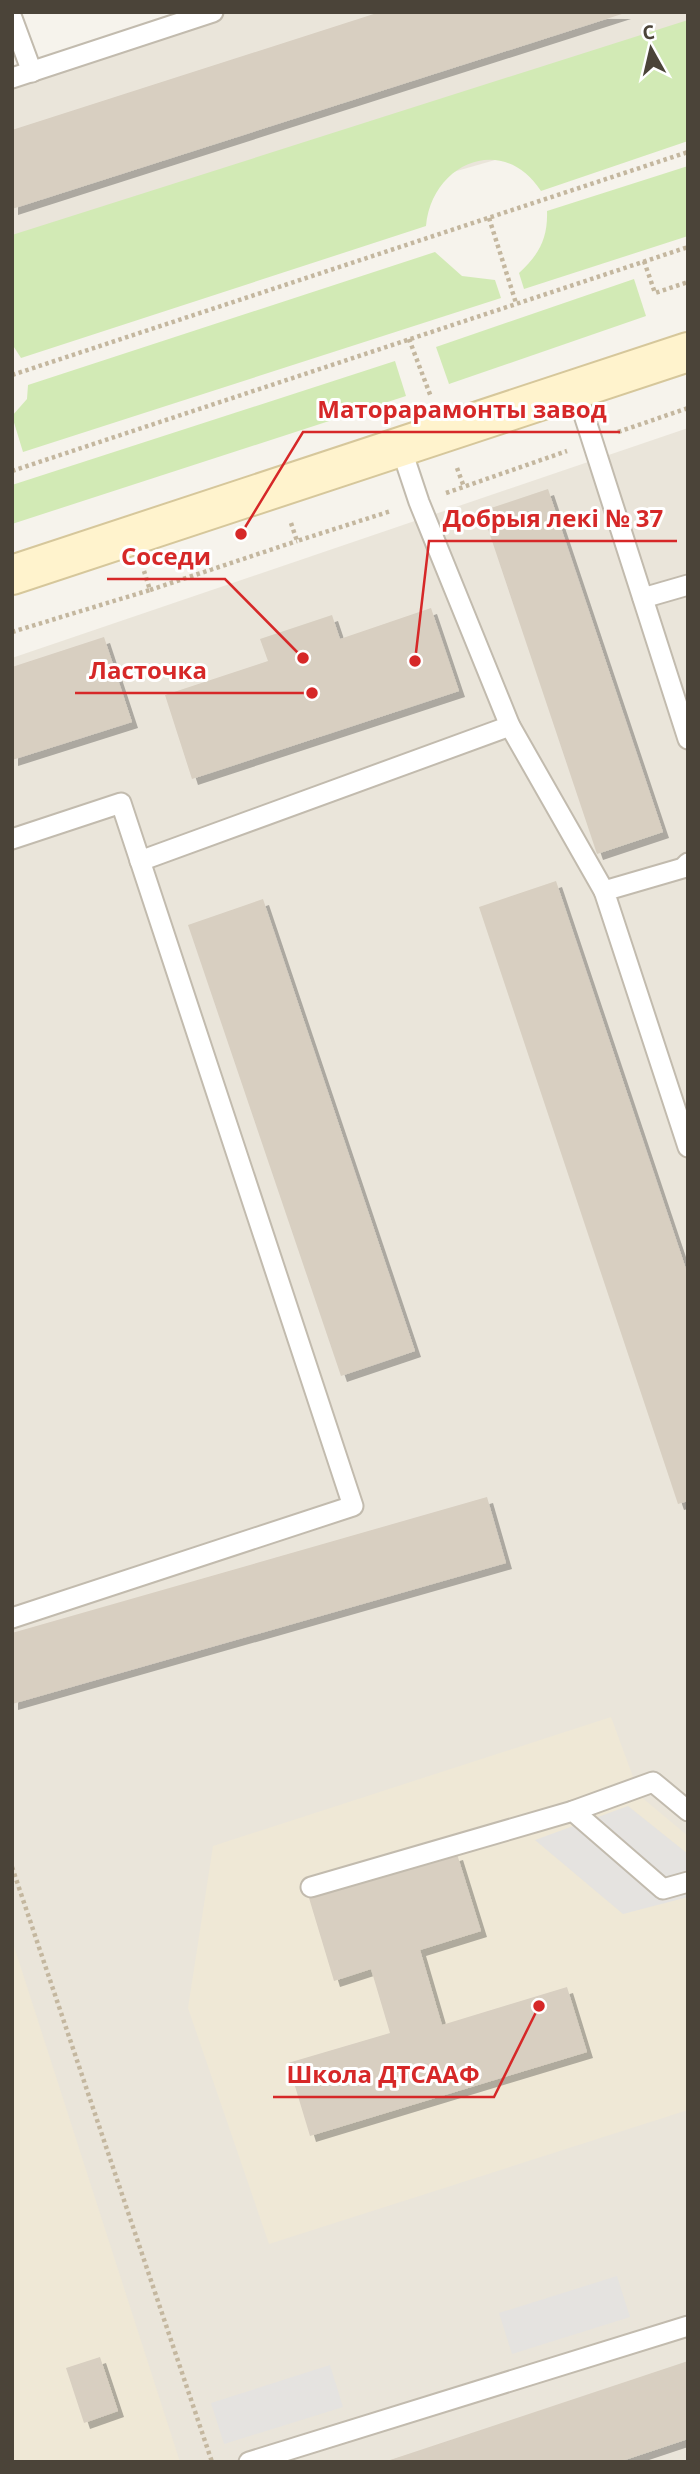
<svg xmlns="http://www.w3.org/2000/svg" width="700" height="2474" viewBox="0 0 700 2474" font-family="'Open Sans',sans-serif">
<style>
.residential{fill:#eae5da}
.education{fill:#efe8d6}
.green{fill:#d2eab5}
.parking{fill:#e5e3e0}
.building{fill:#d8cfc1;filter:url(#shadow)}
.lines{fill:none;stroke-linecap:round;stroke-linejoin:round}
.lane-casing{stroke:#c2bbae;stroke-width:23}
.secondary-casing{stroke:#d6c79b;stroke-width:42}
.path{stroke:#c4b79f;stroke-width:4.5;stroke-dasharray:3.5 3.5;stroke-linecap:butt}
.lane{stroke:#fff;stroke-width:19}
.secondary{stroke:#fff3cd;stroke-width:38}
.leader{fill:none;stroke:#d62828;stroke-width:2.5}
.callout-dot{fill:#d62828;stroke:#fff;stroke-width:2.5}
.callout-label{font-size:24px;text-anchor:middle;font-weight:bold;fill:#d62828;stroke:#fff;stroke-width:6;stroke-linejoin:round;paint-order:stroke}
</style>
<defs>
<filter id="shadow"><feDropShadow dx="6" dy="6" stdDeviation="0" flood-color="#0004"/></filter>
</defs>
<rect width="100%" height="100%" fill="#f6f3ec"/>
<g class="residential">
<path d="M216 12H688V105L12 298V71Z"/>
<path d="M688 428V2462H12V658Z"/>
</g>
<g class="education">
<path d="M611 1717 640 1796 688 1836V2110L269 2244 188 2008 213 1846Z"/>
<path d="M12 1940 180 2462H12Z"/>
</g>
<g class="green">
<path d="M688 20V141L541 191C504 133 432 162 426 226L21 358 12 344V235Z"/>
<path d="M688 166V236L524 289 519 273C539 255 548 238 547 211Z"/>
<path d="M435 252 462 276 495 280 501 298 23 452 12 416 27 399 28 385Z"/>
<path d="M634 279 646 316 449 384 436 347Z"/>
<path d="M395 361 406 396 12 524V485Z"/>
</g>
<g class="parking">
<path d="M628 1806 688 1854V1897L623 1914 535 1840Z"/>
<path d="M617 2276 630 2317 512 2354 499 2313Z"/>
<path d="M330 2365 343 2407 224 2444 211 2403Z"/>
</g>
<g class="building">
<path d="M380 12 625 13 12 209V130Z"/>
<path d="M548 489 663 832 597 854 482 511Z"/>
<path d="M431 608 459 691 192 779 165 695 268 661 260 639 332 615 340 639Z"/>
<path d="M104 637 132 722 12 760V667Z"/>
<path d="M556 881 688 1275V1501L678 1504 479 907Z"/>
<path d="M263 899 415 1351 341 1376 188 925Z"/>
<path d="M487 1497 506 1563 12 1704V1633Z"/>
<path d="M457 1854 481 1931 420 1950 442 2025 567 1987 587 2052 310 2136 288 2063 390 2033 371 1969 334 1981 309 1898Z"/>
<path d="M100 2357 118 2411 84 2423 66 2368Z"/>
<path d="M688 2361V2439L619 2462H384Z"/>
</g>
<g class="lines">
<defs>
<g id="lane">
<path d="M12 18 32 72"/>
<path d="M12 78 213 12"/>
<path d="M576 390 688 739"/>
<path d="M401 448 419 502 510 726 604 891"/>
<path d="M643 598 688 585"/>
<path d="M12 839 121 803 353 1506 12 1618"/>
<path d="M140 861 510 726"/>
<path d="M688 863 683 868 604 891 688 1147"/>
<path d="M573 1811 653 1782 688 1811"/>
<path d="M311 1887 573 1811 663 1889 688 1882"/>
<path d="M249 2462 688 2326"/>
</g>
<path id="secondary" d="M12 575 688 352"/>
</defs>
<use href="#lane" class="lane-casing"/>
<use href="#secondary" class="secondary-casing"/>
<g class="path">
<path d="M489 218 516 303"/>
<path d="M644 261 655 293 688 282"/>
<path d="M409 339 431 397"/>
<path d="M12 375 688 152"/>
<path d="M618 432 688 408"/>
<path d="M457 468 464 487"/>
<path d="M12 471 688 247"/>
<path d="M446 493 567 451"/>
<path d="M291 523 297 541 391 511"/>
<path d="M150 590 297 541"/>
<path d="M12 632 150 590 144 571"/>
<path d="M12 1867 212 2462"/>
</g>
<use href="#lane" class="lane"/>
<use href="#secondary" class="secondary"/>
</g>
<path class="leader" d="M241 534L303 432H620M415 661L429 541H677M303 658L225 579H107M312 693L221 693H75M539 2006L494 2097H273"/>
<g class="callout-dot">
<circle cx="241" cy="534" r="7"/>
<circle cx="415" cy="661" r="7"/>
<circle cx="303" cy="658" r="7"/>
<circle cx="312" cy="693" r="7"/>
<circle cx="539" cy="2006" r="7"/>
</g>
<g class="callout-label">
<text x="462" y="418">Маторарамонты завод</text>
<text x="553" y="527">Добрыя лекі № 37</text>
<text x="166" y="565">Соседи</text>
<text x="148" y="679">Ласточка</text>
<text x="383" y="2083">Школа ДТСААФ</text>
</g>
<rect width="700" height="2474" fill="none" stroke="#4b4439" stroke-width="28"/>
<g transform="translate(651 49) rotate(352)" stroke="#ffffff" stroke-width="5" paint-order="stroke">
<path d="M0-5L12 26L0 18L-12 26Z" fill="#4b4439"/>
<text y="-10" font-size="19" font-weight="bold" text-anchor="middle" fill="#4b4439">С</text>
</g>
</svg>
